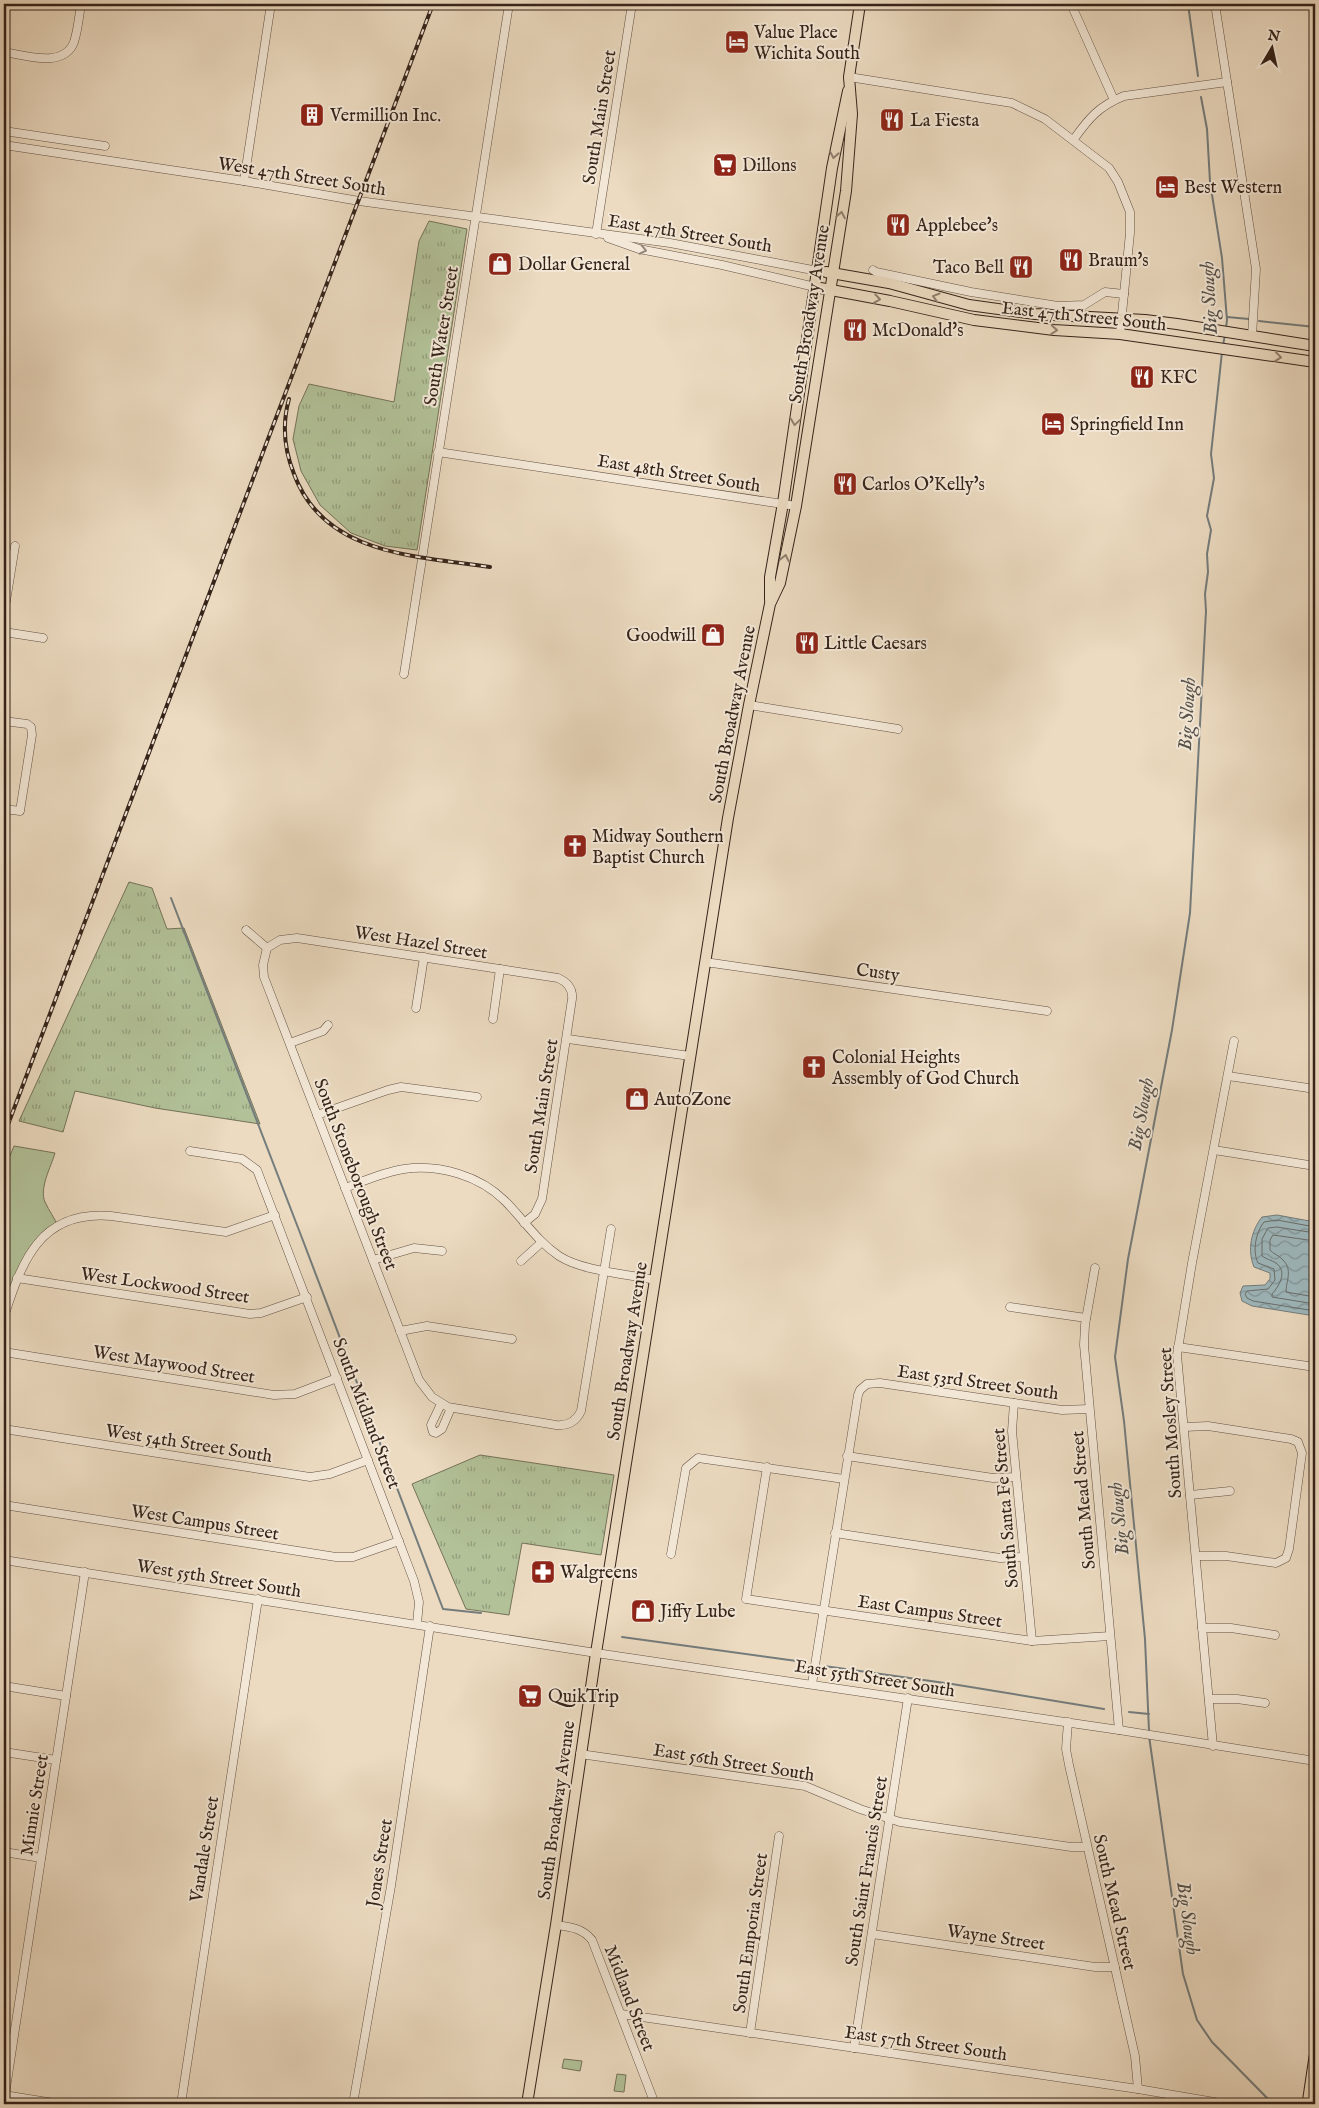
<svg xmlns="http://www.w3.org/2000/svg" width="1319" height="2108" viewBox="0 0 1319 2108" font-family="'IM FELL English',serif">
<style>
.grass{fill:url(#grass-tufts);stroke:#747259}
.park{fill:#b2c198;stroke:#747259}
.water{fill:url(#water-waves);stroke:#747c7c}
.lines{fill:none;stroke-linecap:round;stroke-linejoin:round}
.shore{stroke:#6a6e6c;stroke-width:1}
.stream{stroke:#747c7c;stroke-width:2}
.minor-casing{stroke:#635144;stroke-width:9}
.major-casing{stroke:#35231a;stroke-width:12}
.highway-casing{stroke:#35231a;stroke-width:13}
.minor{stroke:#f3e8d7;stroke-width:8}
.major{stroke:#ecdbc1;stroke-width:10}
.highway{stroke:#ecdbc1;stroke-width:11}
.rail-casing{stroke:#35231a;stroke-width:4}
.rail{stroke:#f3e8d7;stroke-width:2;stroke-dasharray:5.5;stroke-linecap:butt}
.oneway{stroke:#907f6e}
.oneway2{stroke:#948678}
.labels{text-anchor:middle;stroke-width:4;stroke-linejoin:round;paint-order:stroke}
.poi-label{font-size:18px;fill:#35231a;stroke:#f3e8d7;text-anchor:start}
.street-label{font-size:18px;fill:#35231a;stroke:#f3e8d7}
.water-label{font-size:19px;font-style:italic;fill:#54504b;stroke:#f3e8d7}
</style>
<defs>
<pattern id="grass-tufts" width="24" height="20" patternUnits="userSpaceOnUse" patternTransform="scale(1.25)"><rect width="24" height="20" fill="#b2c198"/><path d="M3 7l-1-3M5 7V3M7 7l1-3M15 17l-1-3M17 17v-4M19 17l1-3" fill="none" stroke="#929c7b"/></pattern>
<pattern id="water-waves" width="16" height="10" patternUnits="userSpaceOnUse" patternTransform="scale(1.25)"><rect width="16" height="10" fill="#9eb8bd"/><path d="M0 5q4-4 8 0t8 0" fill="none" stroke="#829599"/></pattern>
</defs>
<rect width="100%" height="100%" fill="#ecdbc1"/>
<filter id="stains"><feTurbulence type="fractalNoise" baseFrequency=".004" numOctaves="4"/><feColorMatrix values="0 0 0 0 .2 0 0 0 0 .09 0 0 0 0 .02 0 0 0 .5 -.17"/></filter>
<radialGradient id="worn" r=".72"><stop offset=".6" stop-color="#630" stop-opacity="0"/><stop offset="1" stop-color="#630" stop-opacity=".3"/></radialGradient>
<g class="grass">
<path d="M429 221 467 229 417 550 385 546 351 533 320 505 301 471 293 439 299 406 309 384 394 402 419 241Z"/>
<path d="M129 882 152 888 167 929 184 928 260 1124 155 1108 75 1091 63 1132 19 1121Z"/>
<path d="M480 1455 614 1475 601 1555 522 1543 509 1615 466 1609 412 1484Z"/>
</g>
<g class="park">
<path d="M14 1146 55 1153C51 1167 39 1188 45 1202 49 1211 55 1218 58 1227L24 1263 4 1302V1170Z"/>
<path d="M564 2059 582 2061 580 2071 562 2068Z"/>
<path d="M617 2074 626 2075 624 2092 614 2091Z"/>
</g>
<path class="water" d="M1277 1215 1315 1222V1316L1252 1306 1242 1301 1240 1293 1243 1286 1265 1285 1270 1279V1273L1254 1267C1247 1250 1251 1231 1262 1217Z"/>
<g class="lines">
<g class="shore">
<path d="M1315 1227 1277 1220 1264 1222C1256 1232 1252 1251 1258 1263L1274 1269 1275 1280 1268 1289 1247 1291 1245 1294 1247 1298 1253 1301 1315 1311"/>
<path d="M1315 1233 1277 1227 1268 1228 1262 1239V1256C1266 1259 1271 1260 1276 1263 1288 1272 1279 1286 1272 1294V1297L1315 1304"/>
<path d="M1315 1241 1273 1235 1270 1240V1250C1273 1254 1279 1255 1283 1260 1293 1270 1286 1281 1286 1292L1315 1297"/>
</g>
<g class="stream">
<path d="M1188 4 1198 76"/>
<path d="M1201 97 1207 129 1210 182 1222 258 1227 320 1226 328"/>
<path d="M1227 317 1249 319"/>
<path d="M1259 321 1315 327"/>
<path d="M1223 345 1225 335"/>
<path d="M171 898 302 1238 443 1609 481 1613"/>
<path d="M622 1637 804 1662"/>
<path d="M824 1666 952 1684 1104 1709"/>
<path d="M1129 1712 1149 1714"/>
<path d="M1149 1731 1145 1639 1124 1421 1115 1357 1128 1259 1172 1030 1190 913 1206 611 1205 594 1208 572 1207 554 1211 530 1207 516 1214 478 1211 454 1222 352"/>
<path d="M1149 1736 1183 1974 1197 2020 1212 2042 1273 2104"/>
</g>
<defs>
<g id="minor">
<path d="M1071 4 1114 100"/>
<path d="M1215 4 1256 269 1252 336"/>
<path d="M4 52C24 55 64 69 74 42 78 30 79 16 81 4"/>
<path d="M849 77 1012 103 1045 119 1109 168 1118 182 1130 212V233L1120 334"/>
<path d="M4 131 105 146"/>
<path d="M1074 139C1089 118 1099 106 1124 96L1227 82"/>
<path d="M4 145 244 181 359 201 670 243 818 271"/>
<path d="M244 181 271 4"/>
<path d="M596 234 632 4"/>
<path d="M608 238 639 249 722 265 815 287"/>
<path d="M873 270 876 272 971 292 1058 306 1084 305 1105 292 1124 294"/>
<path d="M438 452 796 506"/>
<path d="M4 613 15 546"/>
<path d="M4 632 43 638"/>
<path d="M404 674 509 4"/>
<path d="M749 705 898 729"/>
<path d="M4 721 27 724 31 727 32 735 20 811 4 809"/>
<path d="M246 930 267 948"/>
<path d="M267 948 263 965 264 977 419 1380 432 1397 448 1407 556 1425C567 1426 576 1422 581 1411L611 1229"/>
<path d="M267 948 280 940 297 938 558 978C567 982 573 989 572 999L542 1199 535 1214 524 1223"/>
<path d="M705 962 1047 1011"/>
<path d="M416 1008 424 957"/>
<path d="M493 1019 500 969"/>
<path d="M568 1039 690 1056"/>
<path d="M290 1043 323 1031 328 1025"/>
<path d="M1228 1076 1315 1089"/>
<path d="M317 1115 388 1090 401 1087 477 1097"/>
<path d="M1214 1150 1315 1166"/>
<path d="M190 1151 242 1159 257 1170 414 1581 419 1602 417 1624"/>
<path d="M345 1188C364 1181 384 1172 404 1169 440 1164 480 1176 505 1201 524 1220 537 1241 559 1256 582 1271 627 1274 655 1280"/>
<path d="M373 1260 414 1248 442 1251"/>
<path d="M521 1261 542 1242"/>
<path d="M1095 1268 1085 1325 1084 1345 1119 1730"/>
<path d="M17 1278 250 1314 261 1313 307 1297"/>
<path d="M1010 1307 1086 1318"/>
<path d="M4 1317C22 1261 40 1210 111 1216L226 1232 275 1215"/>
<path d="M400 1331 427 1326 512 1339"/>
<path d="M1178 1347 1315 1367"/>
<path d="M4 1352 274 1395 295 1394 337 1378"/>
<path d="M1014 1403 1012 1431 1032 1641"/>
<path d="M441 1404 431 1425 433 1432 436 1433 442 1429 451 1408"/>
<path d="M1184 1427 1208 1426 1291 1439 1298 1442 1302 1453 1289 1549 1286 1558 1276 1563 1226 1556H1196"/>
<path d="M4 1429 310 1477 330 1474 368 1460"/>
<path d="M847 1456 993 1478 1016 1477"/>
<path d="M767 1467 746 1599 1032 1641 1110 1636"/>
<path d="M1190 1495 1230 1491"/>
<path d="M4 1505 336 1557H353L399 1541"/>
<path d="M835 1533 1000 1558 1023 1557"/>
<path d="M671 1554 686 1468 698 1458 844 1479"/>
<path d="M4 1560 596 1653 1119 1730 1315 1761"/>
<path d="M1202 1628H1231L1275 1635"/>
<path d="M812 1684 858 1395 860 1390 867 1384 880 1383 1062 1410 1089 1409"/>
<path d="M4 1686 66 1696"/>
<path d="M1209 1699H1237L1265 1703"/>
<path d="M1068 1722 1066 1749 1069 1765 1135 2056 1138 2089"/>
<path d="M1213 1746 1177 1355 1192 1263 1234 1041"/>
<path d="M4 1752 56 1760"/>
<path d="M580 1754 805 1786 860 1809 900 1822 1071 1847H1087"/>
<path d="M4 1852 41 1858"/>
<path d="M556 1925C571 1927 582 1928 592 1940L655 2104"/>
<path d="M872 1934 1095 1967H1115"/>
<path d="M621 2014 1138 2089 1226 2104"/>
<path d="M750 2033 779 1836"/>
<path d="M854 2048 908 1698"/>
<path d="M4 2095 60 2104"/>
<path d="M4 2101 85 1572"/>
<path d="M181 2104 258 1599"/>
<path d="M353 2104 391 1886 430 1626"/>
</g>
<g id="major">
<path d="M826 272 889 283 969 305 1035 314 1145 320 1177 324 1315 346"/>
<path d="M815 287 890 301 974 320 1054 330 1120 334 1315 362"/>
<path d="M770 600V577L783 503 832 168 848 91"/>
<path d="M527 2104 556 1925 596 1653 728 818 749 705 770 604 780 583 796 506 846 191 852 114 849 77 860 4"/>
</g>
<path id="highway" d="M1308 2104 1315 2057"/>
</defs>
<use href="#minor" class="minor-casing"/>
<use href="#major" class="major-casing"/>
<use href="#highway" class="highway-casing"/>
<use href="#minor" class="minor"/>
<use href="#major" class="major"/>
<use href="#highway" class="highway"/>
<defs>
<g id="rail">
<path d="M289 399C282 424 284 449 294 474 324 556 418 556 490 567"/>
<path d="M4 1135 433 4"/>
</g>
</defs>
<use href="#rail" class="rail-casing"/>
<use href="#rail" class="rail"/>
</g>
<defs><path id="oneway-chevron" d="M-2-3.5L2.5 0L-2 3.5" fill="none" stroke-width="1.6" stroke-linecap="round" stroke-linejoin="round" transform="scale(1.25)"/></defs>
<g class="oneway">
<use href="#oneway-chevron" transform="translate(834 155) rotate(100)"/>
<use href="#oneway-chevron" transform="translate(841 215) rotate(-80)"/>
<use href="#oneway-chevron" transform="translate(936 297) rotate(-164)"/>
<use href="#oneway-chevron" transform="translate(877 299) rotate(9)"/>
<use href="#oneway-chevron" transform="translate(1054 330) rotate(5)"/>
<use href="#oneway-chevron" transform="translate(1278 357) rotate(7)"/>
<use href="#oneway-chevron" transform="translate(795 422) rotate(98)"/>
<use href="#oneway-chevron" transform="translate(785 558) rotate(-78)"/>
</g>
<use class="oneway2" href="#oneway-chevron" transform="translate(643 250) rotate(12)"/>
<defs>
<symbol id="hotel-square" viewBox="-11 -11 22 22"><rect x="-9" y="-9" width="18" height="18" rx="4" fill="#8f2418" stroke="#f3e8d7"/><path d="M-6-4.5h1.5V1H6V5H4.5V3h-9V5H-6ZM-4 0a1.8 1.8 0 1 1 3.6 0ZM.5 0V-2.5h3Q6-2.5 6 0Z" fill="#fff"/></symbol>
<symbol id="building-square" viewBox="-11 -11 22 22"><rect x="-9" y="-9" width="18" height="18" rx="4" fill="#8f2418" stroke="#f3e8d7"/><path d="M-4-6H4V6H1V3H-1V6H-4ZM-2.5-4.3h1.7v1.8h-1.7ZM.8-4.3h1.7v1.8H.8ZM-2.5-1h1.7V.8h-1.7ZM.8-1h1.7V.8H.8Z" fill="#fff"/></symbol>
<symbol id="restaurant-square" viewBox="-11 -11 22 22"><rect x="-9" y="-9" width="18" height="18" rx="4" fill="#8f2418" stroke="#f3e8d7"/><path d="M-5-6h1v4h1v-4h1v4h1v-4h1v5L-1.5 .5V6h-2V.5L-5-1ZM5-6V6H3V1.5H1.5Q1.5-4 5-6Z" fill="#fff"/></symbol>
<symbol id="supermarket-square" viewBox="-11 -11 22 22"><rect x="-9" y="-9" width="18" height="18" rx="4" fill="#8f2418" stroke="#f3e8d7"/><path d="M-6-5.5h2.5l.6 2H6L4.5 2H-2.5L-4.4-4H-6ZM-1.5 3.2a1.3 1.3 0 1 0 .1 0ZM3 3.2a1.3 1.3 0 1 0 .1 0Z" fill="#fff"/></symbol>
<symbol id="shop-square" viewBox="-11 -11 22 22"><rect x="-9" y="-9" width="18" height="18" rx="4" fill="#8f2418" stroke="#f3e8d7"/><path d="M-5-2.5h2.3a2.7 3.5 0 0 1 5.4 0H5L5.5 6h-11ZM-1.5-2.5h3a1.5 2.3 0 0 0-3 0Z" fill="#fff"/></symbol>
<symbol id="church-square" viewBox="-11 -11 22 22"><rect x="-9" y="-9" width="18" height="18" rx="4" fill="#8f2418" stroke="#f3e8d7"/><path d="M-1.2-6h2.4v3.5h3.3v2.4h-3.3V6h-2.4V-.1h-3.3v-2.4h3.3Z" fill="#fff"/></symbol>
<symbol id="pharmacy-square" viewBox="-11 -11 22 22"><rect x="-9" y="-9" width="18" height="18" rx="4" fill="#8f2418" stroke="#f3e8d7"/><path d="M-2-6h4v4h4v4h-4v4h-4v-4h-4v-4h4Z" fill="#fff"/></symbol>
</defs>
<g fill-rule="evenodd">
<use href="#hotel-square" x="723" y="28" width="28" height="28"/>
<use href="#building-square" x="298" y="101" width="28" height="28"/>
<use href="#restaurant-square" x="878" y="106" width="28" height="28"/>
<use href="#supermarket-square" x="711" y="151" width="28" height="28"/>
<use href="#hotel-square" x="1153" y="173" width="28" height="28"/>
<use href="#restaurant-square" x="884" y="211" width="28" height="28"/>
<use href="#restaurant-square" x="1057" y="246" width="28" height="28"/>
<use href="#shop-square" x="486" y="250" width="28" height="28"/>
<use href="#restaurant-square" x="1007" y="253" width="28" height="28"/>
<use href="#restaurant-square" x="841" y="316" width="28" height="28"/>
<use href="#restaurant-square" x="1128" y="363" width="28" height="28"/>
<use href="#hotel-square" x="1039" y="410" width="28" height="28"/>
<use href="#restaurant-square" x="831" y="470" width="28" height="28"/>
<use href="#shop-square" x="699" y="621" width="28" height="28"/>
<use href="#restaurant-square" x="793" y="629" width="28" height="28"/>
<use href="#church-square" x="561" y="832" width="28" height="28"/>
<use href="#church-square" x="800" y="1053" width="28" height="28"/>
<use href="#shop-square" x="623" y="1085" width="28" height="28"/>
<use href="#pharmacy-square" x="529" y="1558" width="28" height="28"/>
<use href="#shop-square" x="629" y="1597" width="28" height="28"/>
<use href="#supermarket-square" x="516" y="1682" width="28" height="28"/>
</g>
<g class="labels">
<g class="poi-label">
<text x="754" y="38">Value Place<tspan x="754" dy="21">Wichita South</tspan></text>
<text x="330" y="121">Vermillion Inc.</text>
<text x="910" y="126">La Fiesta</text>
<text x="742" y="171">Dillons</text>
<text x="1184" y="193">Best Western</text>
<text x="916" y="231">Applebee's</text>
<text x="1088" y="266">Braum's</text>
<text x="518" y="270">Dollar General</text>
<text x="1004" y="273" text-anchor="end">Taco Bell</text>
<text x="872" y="336">McDonald's</text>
<text x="1160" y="383">KFC</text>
<text x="1070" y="430">Springfield Inn</text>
<text x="862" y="490">Carlos O'Kelly's</text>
<text x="696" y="641" text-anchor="end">Goodwill</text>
<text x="824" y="649">Little Caesars</text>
<text x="592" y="842">Midway Southern<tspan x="592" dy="21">Baptist Church</tspan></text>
<text x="832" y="1063">Colonial Heights<tspan x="832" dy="21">Assembly of God Church</tspan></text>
<text x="654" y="1105">AutoZone</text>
<text x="560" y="1578">Walgreens</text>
<text x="660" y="1617">Jiffy Lube</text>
<text x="548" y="1702">QuikTrip</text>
</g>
<g class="street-label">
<text transform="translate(599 117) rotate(-81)" y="6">South Main Street</text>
<text transform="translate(302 176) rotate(9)" y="6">West 47th Street South</text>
<text transform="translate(690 233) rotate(9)" y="6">East 47th Street South</text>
<text transform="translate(809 314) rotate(-81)" y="6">South Broadway Avenue</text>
<text transform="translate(1084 316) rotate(6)" y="6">East 47th Street South</text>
<text transform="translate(441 336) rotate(-81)" y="6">South Water Street</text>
<text transform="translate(679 473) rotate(9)" y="6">East 48th Street South</text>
<text transform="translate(732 714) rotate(-79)" y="6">South Broadway Avenue</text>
<text transform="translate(421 942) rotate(9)" y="6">West Hazel Street</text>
<text transform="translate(878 972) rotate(8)" y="6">Custy</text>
<text transform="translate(541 1106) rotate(-81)" y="6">South Main Street</text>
<text transform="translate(356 1174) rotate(69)" y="6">South Stoneborough Street</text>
<text transform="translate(165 1285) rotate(8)" y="6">West Lockwood Street</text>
<text transform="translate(627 1351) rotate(-81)" y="6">South Broadway Avenue</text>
<text transform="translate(174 1364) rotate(9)" y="6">West Maywood Street</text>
<text transform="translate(978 1382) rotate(8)" y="6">East 53rd Street South</text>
<text transform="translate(367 1413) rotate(69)" y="6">South Midland Street</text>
<text transform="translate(1170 1423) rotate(-94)" y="6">South Mosley Street</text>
<text transform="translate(189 1443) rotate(9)" y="6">West 54th Street South</text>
<text transform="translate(1083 1500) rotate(-95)" y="6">South Mead Street</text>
<text transform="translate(1005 1508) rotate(-95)" y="6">South Santa Fe Street</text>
<text transform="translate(205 1522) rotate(9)" y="6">West Campus Street</text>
<text transform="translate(219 1578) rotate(9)" y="6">West 55th Street South</text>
<text transform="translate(930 1611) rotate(8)" y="6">East Campus Street</text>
<text transform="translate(875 1678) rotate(9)" y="6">East 55th Street South</text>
<text transform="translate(734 1762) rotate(9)" y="6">East 56th Street South</text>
<text transform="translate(34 1805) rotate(-81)" y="6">Minnie Street</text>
<text transform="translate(556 1810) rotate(-82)" y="6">South Broadway Avenue</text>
<text transform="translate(204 1849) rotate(-81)" y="6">Vandale Street</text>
<text transform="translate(379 1863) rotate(-81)" y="6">Jones Street</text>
<text transform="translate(866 1871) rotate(-81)" y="6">South Saint Francis Street</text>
<text transform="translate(1115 1902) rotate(77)" y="6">South Mead Street</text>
<text transform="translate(750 1933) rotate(-82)" y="6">South Emporia Street</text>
<text transform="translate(996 1937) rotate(8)" y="6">Wayne Street</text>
<text transform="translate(630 1998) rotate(69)" y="6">Midland Street</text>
<text transform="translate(926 2043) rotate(8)" y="6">East 57th Street South</text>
</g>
<g class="water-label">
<text transform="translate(1208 298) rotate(-93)" y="7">Big Slough</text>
<text transform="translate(1186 714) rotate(-87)" y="7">Big Slough</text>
<text transform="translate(1140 1114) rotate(-80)" y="7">Big Slough</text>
<text transform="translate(1118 1519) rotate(-96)" y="7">Big Slough</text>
<text transform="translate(1189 1918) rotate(82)" y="7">Big Slough</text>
</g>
</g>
<rect width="1319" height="2108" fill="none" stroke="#ecdbc1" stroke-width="20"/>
<rect x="5" y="5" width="1309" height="2098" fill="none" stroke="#35231a" stroke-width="2.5"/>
<rect x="10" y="10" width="1299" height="2088" fill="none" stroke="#35231a"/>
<g transform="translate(1272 48) rotate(9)" stroke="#f3e8d7" stroke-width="4" paint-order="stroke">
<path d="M0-4L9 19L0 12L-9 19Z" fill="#35231a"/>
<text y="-8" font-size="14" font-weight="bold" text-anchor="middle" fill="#35231a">N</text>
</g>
<rect width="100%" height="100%" filter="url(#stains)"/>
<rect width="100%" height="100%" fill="url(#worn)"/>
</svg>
